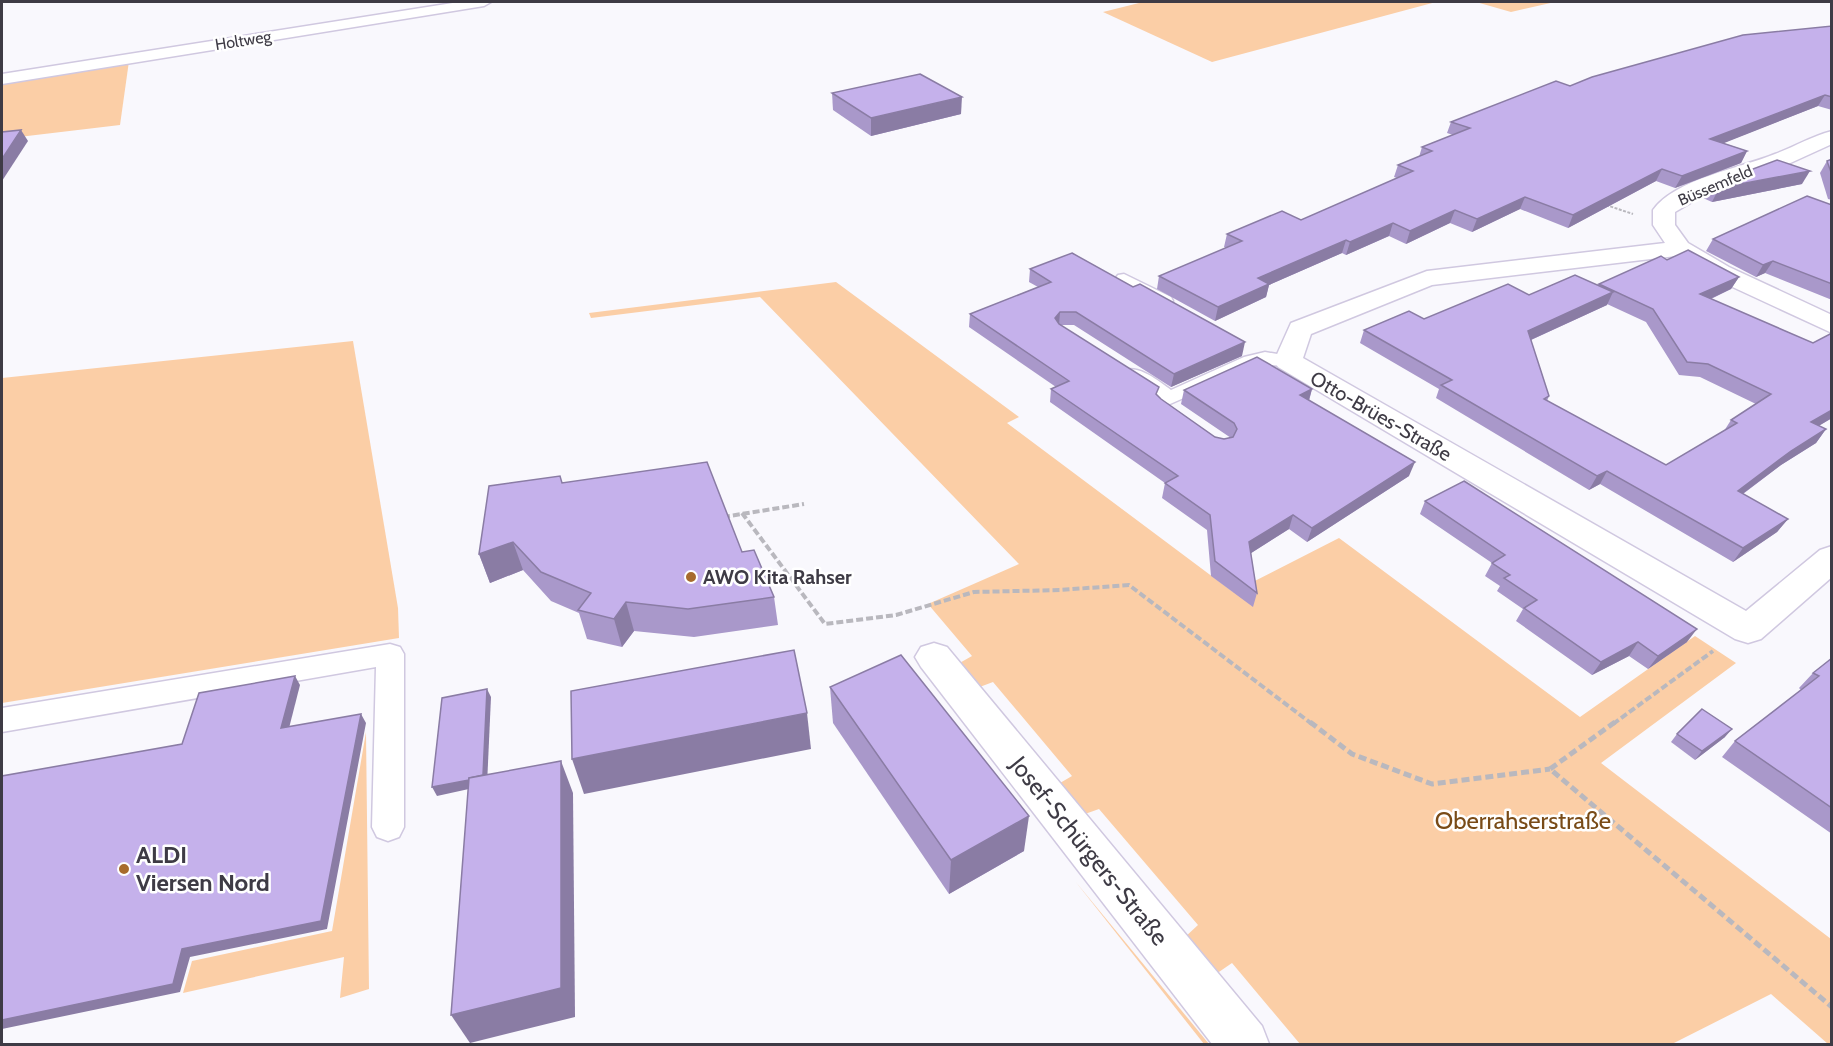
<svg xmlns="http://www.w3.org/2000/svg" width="1833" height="1046" viewBox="0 0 1833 1046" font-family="Cabin,sans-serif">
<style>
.green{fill:#fbcea6}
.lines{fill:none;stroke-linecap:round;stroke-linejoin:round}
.service-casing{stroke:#d0c8e0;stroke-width:3}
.minor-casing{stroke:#d0c8e0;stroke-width:3}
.path-far2{stroke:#b9b8be;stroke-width:2;stroke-dasharray:3 1.5;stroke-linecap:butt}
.path-far1{stroke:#b9b8be;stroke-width:4;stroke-dasharray:7 3;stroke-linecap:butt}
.path{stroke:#b9b8be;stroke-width:5;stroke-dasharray:8 4;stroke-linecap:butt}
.service{fill:#fff;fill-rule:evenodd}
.minor{fill:#fff;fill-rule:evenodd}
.wall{fill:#a998ca;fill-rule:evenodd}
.shaded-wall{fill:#8a7ca4}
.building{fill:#c5b1eb;stroke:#8a7ca4;stroke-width:1.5}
.poi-dot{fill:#a76b2d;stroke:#fff;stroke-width:2}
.labels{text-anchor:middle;stroke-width:5;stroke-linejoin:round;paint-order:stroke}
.far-street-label{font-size:16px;fill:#3e3b45;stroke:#fff}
.street-label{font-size:20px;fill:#3e3b45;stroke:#fff}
.poi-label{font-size:20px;font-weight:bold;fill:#3e3b45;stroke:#fff;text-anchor:start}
.near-park-label{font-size:24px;fill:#794b17;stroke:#fff}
.near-street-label{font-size:24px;fill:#3e3b45;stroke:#fff}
.near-poi-label{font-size:24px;font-weight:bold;fill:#3e3b45;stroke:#fff;text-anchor:start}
</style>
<rect width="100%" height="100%" fill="#f9f8fd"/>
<g class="green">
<path d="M1143 2H1436L1212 62 1103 12Z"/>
<path d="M1476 2H1555L1511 12Z"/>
<path d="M129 61 120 125 2 139V80Z"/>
<path d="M836 282 1019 417 1007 423 1233 592 1339 538 1580 717 1695 636 1736 663 1601 763 1831 939V1044H1828L1771 994 1672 1044H1300L1232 963 1216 974 1184 938 1198 925 1099 809 1085 814 1060 783 1072 776 993 682 977 688 956 665 972 656 928 604 1019 564 760 297 591 318 589 313Z"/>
<path d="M353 341 398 608 399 638 2 703V378Z"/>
<path d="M366 732 369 989 340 998 344 957 183 993 192 961 332 931Z"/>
<path d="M1075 881 1209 1044H1204Z"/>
</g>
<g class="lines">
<defs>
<g id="service">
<path d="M1124 274 1171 297 1173 301 1171 305H1157L1118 283 1115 279 1118 275Z"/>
<path d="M1265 352 1295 357 1298 361 1295 365C1282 368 1270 363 1257 366L1170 404 1163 402 1125 378 1122 374 1125 370C1141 366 1158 381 1171 390L1244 357Z"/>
<path d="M390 644 400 647 404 654V827L399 837 388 841 377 837 372 827 376 667 2 732V708Z"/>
</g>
<g id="minor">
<path d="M459 2H491L484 6 2 84V74Z"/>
<path d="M1832 131V144L1786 165 1709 192 1675 212V225L1688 243 1729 267 1832 315V333L1711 277 1676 256 1432 285 1311 334 1303 358 1746 611 1820 550 1832 546V577L1761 639 1748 643 1735 639 1278 367 1274 361 1291 323 1427 271 1665 243 1653 225V210C1675 179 1741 168 1775 154 1794 147 1812 136 1832 131Z"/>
<path d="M934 643 947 647 1262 1026 1269 1044H1212L921 667 915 657 921 647Z"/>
</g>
</defs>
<use href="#service" class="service-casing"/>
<use href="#minor" class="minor-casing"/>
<path class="path-far2" d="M1606 205 1633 214"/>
<g class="path-far1">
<path d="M742 513 825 624 896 615 974 592 1060 590 1129 585 1312 724"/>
<path d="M723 517 804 504"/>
<path d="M1613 724 1713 651"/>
</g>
<g class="path">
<path d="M1310 722 1352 754 1432 784 1550 769"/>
<path d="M1615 722 1550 769 1832 1007"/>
</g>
<use href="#service" class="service"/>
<use href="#minor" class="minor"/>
</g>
<g class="wall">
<path d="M1832 26V110L1818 106 1723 143 1747 151 1741 163 1675 188 1656 181 1568 228 1520 209 1472 232 1450 223 1406 244 1389 236 1346 255 1342 253 1269 285 1266 297 1215 321 1157 289 1159 276 1226 248 1224 247 1227 234 1301 220 1397 178 1394 177 1398 165 1419 157 1422 147 1453 135 1447 133 1451 122 1570 86Z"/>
<path d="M832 93 961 114 871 136 833 110Z"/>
<path d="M1832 159V200L1828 199 1820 173 1827 161Z"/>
<path d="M1802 184 1712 202 1703 198 1710 185Z"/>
<path d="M1832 205V300L1765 273 1756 277 1706 251 1713 239Z"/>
<path d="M1667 260 1739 277 1731 289 1711 299 1813 343 1832 333V418L1818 426 1826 429 1816 443 1781 465 1743 494 1788 519 1777 532 1733 562 1600 484 1589 490 1436 398 1439 389 1360 343 1364 330 1424 319 1529 295 1598 286 1599 284ZM1607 304 1646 322 1679 375 1700 377 1756 404 1731 420 1724 431 1666 465 1547 401 1549 396 1531 340 1607 305Z"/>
<path d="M1030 269 1242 356 1171 387 1074 325H1061L1157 395 1161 399 1215 437 1224 439 1231 438 1181 404 1184 390 1312 389 1309 401 1409 476 1307 542 1289 529 1251 553 1257 593 1253 607 1211 576 1207 530 1162 498 1165 483 1050 402 1051 389 1056 387 969 327 970 314 1038 287 1029 282Z"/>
<path d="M562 483 742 552 774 597 778 625 694 637 634 631 622 647 587 639 579 613 551 601 523 570 490 583 479 554Z"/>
<path d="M1425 501 1687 642 1648 669 1629 656 1592 675 1516 621 1523 609 1497 591 1500 586 1485 576 1492 563 1420 514Z"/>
<path d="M1832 658V834L1722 757 1735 741 1801 690 1799 688 1813 673Z"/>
<path d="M830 687 1024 851 949 894 833 723Z"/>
<path d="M1677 734 1725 737 1695 760 1671 742Z"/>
</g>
<g class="shaded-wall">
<path d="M1825 95 1818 106 1704 151 1710 139Z"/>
<path d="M962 97 961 114 871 136V118Z"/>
<path d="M21 130 28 141 2 181V159Z"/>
<path d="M1747 151 1741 163 1675 188 1682 176Z"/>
<path d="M1662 169 1656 181 1568 228 1573 215Z"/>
<path d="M1810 171 1802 184 1712 202 1719 188Z"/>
<path d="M1525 197 1520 209 1472 232 1477 219Z"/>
<path d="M1455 210 1450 223 1406 244 1410 231Z"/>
<path d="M1393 223 1389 236 1346 255 1350 242Z"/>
<path d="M1346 240 1342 253 1269 285 1266 297 1215 321 1218 307 1258 278Z"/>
<path d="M1773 261 1765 273 1756 277 1763 265Z"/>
<path d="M1739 277 1731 289 1693 307 1700 294Z"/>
<path d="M1613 292 1607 305 1522 344 1528 331Z"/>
<path d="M1060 312 1059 325 1055 318Z"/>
<path d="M1245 342 1242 356 1171 387 1174 374Z"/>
<path d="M1312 389 1308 403 1300 395Z"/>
<path d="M1832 410V418L1802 436 1811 422Z"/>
<path d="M1826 429 1816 443 1781 465 1729 504 1738 491 1791 451Z"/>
<path d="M1415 462 1409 476 1307 542 1312 528Z"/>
<path d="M1607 471 1600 484 1589 490 1597 476Z"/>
<path d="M1293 515 1289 529 1245 557 1249 542Z"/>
<path d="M1788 519 1777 532 1733 562 1743 548Z"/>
<path d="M513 542 523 570 490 583 479 554Z"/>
<path d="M626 602 634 631 622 647 614 619Z"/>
<path d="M1697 629 1687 642 1648 669 1658 656Z"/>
<path d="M1638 642 1629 656 1592 675 1601 662Z"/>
<path d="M295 676 300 685 287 736 281 728Z"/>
<path d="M487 689 491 697 487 785 437 796 432 787Z"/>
<path d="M807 713 811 749 584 794 572 759Z"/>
<path d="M361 714 366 723 327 929 190 957 180 992 2 1029V1020Z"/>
<path d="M1732 729 1725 737 1695 760 1702 751Z"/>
<path d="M561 761 573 793 575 1017 470 1043 451 1015Z"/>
<path d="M1029 816 1024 851 949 894 951 860Z"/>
</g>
<g class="building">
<path d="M1832 26V97L1825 95 1710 139 1747 151 1682 176 1662 169 1573 215 1525 197 1477 219 1455 210 1410 231 1393 223 1350 242 1346 240 1258 278 1269 284 1218 307 1159 276 1242 241 1227 234 1282 211 1301 220 1413 171 1398 165 1432 151 1422 147 1470 128 1451 122 1556 81 1570 86 1592 77 1743 35Z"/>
<path d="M920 74 962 97 871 118 832 93Z"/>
<path d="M21 130 2 159V132Z"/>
<path d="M1832 159V175L1827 161Z"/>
<path d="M1777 160 1810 171 1719 188 1710 185Z"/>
<path d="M1807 196 1832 205V284L1773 261 1763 265 1713 239Z"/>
<path d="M1688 250 1739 277 1700 294 1813 343 1832 333V410L1811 422 1826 429 1791 451 1738 491 1788 519 1743 548 1607 471 1597 476 1441 385 1452 380 1364 330 1409 311 1424 319 1508 284 1529 295 1575 275 1613 292 1528 331 1549 396 1544 399 1666 465 1737 423 1731 420 1771 394 1708 364 1687 362 1653 309 1599 284 1661 256 1667 260Z"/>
<path d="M1072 253 1133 287 1140 284 1245 342 1174 374 1076 312H1060L1055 318 1059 324 1159 387 1156 394 1161 399 1215 437 1224 439 1233 437 1237 429 1234 423 1184 390 1257 357 1312 389 1300 395 1415 462 1312 528 1293 515 1249 542 1257 593 1215 561 1210 515 1165 483 1178 476 1051 389 1069 381 970 314 1051 282 1030 269Z"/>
<path d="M707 462 742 552 754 550 774 597 688 609 626 602 614 619 578 610 591 593 541 572 513 542 479 554 489 486 560 476 562 483Z"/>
<path d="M1464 481 1697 629 1658 656 1638 642 1601 662 1524 608 1537 600 1504 578 1510 575 1492 563 1505 555 1425 501Z"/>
<path d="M794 650 807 713 572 759 571 691Z"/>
<path d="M901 655 1029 816 951 860 830 687Z"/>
<path d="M1832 658V808L1735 741 1819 676 1813 673Z"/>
<path d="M295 676 281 728 361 714 321 921 182 949 173 984 2 1020V776L182 744 199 693Z"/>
<path d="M487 689 483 775 469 778V780L432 787 442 698Z"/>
<path d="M1702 709 1732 729 1702 751 1677 734Z"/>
<path d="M561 761V988L451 1015 469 778Z"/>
</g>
<g class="poi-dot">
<circle cx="691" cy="577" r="6"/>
<circle cx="124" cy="869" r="6"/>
</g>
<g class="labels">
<g class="far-street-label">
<text transform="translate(243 40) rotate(-9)" y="6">Holtweg</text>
<text transform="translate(1715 185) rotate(-23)" y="6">Büssemfeld</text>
</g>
<g class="street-label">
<text transform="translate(1381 416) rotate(30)" y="7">Otto-Brües-Straße</text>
</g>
<g class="poi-label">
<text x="703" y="584">AWO Kita Rahser</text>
</g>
<g class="near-park-label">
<text x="1523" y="829">Oberrahserstraße</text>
</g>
<g class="near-street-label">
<text transform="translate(1089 851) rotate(51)" y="8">Josef-Schürgers-Straße</text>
</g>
<g class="near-poi-label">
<text x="136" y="863">ALDI<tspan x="136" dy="28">Viersen Nord</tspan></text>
</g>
</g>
<rect width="1833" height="1046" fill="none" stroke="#3e3b45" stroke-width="6"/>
</svg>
